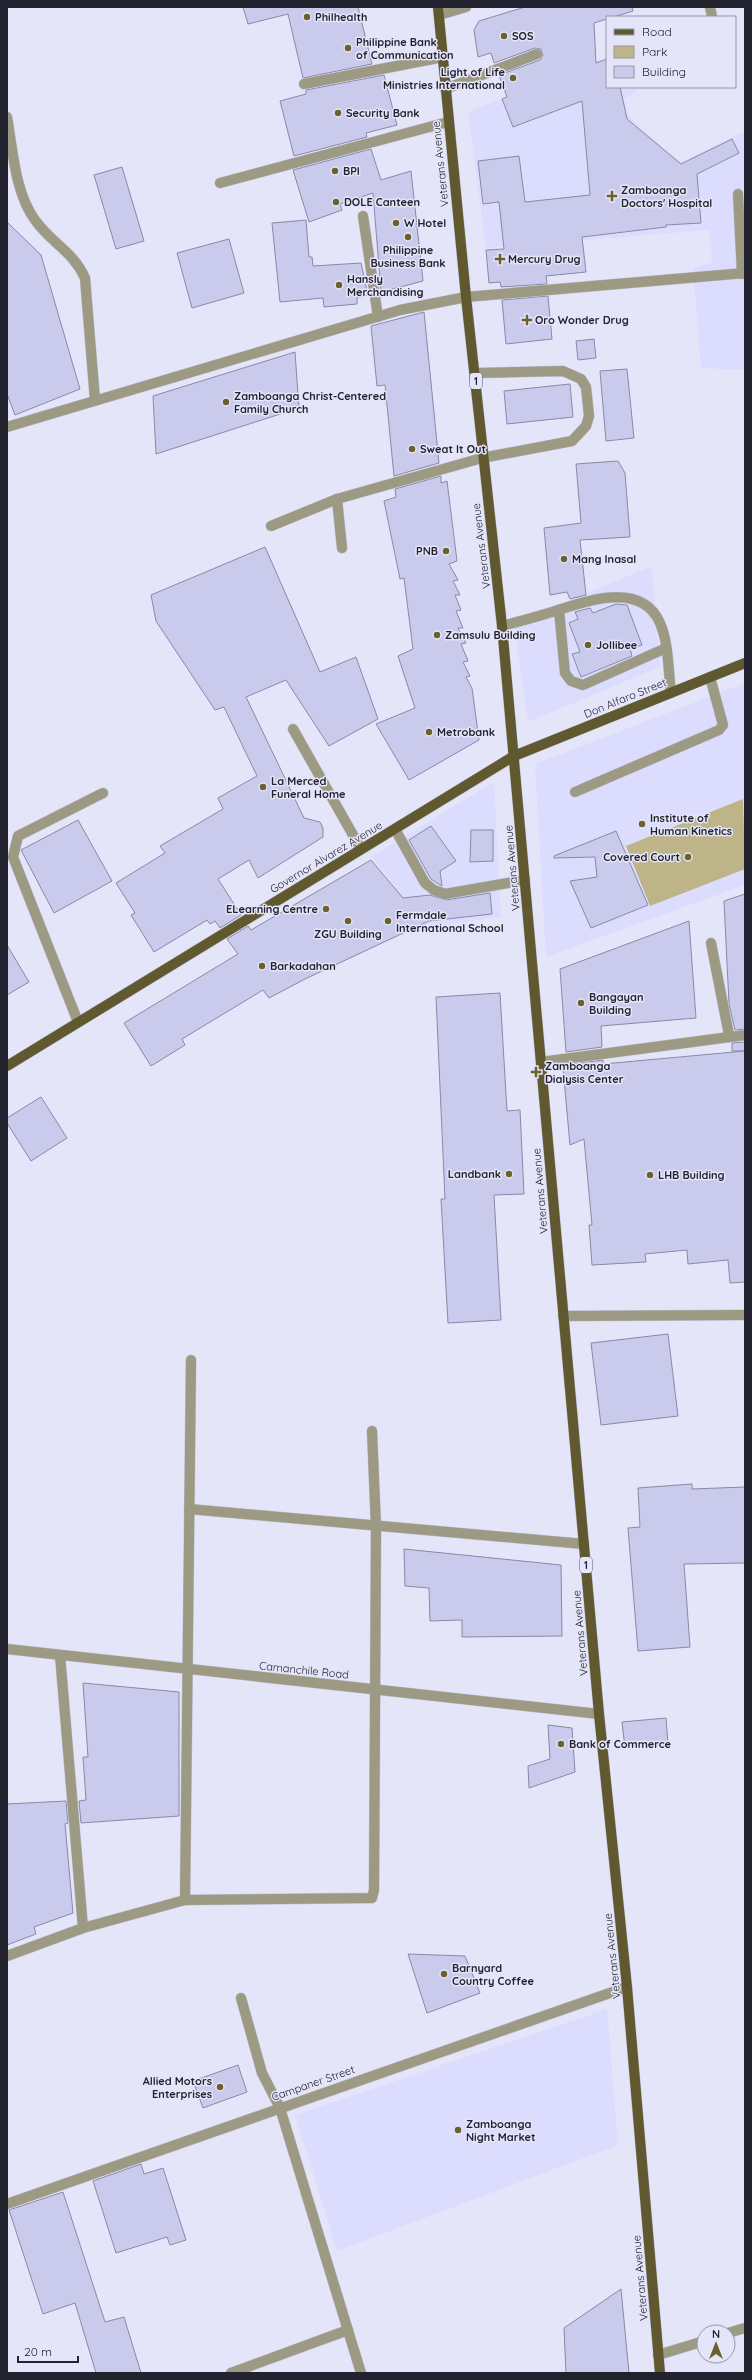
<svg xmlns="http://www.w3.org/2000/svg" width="752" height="2380" viewBox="0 0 752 2380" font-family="Quicksand,sans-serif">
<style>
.built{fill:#dcdcfe}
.green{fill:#bdb587}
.building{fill:#cacaec;stroke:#8888a8}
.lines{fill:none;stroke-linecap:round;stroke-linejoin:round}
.minor-casing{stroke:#c2c2d6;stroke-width:11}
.major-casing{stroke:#c2c2d6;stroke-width:11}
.minor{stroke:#9d9a83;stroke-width:10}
.major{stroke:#60592f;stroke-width:10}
.poi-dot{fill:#6a622e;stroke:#e5e5fa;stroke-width:1.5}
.labels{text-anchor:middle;stroke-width:3;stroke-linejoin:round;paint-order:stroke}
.shield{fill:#e5e5fa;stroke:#5d5d6d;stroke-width:1}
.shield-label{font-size:10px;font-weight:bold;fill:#232330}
.poi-label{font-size:11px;font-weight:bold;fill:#232330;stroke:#e5e5fa;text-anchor:start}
.street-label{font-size:11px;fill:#232330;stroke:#e5e5fa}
</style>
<rect width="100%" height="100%" fill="#e5e5fa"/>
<g class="built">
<path d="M607 57V87H637V91L624 99 630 118 680 162 745 131V370L701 368 693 269 712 262 709 230 486 248 468 112Z"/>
<path d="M652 566 660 667 528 722 514 624Z"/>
<path d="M745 683V885L546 957 535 764Z"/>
<path d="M494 782 501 917 425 928 372 856Z"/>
<path d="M607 2009 618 2145 337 2251 295 2115Z"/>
</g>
<path class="green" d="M743 799 745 869 650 906 626 846Z"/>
<g class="building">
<path d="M243 7H358L372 64 303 78 288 14 248 24Z"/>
<path d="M525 7H632L633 11 594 23 596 63 607 59V87H620L627 119 681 164 732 139 739 153 697 174 701 223 666 225V227L582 237 586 272 546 276 547 284 501 287 500 282 489 283 486 250 504 249 499 202 483 204 478 161 519 156 525 202 590 195 582 101 513 127 502 99 507 97 499 75 540 60 543 55 541 49 535 48 494 63 491 53 478 57 474 30 479 21Z"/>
<path d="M384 75 397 125 366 133 367 137 294 156 280 101 306 94V90Z"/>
<path d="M371 149 381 180 411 171 423 281 381 292 373 193 340 204 342 210 309 222 293 170Z"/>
<path d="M122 167 144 241 116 249 94 175Z"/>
<path d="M306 220 309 257H312L313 266 361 263 368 295 357 298V304L324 307 323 298 280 302 272 223Z"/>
<path d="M7 222 41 255 80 389 15 415 7 394Z"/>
<path d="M229 239 244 293 192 308 177 253Z"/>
<path d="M548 296 552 339 506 344 502 300Z"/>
<path d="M424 312 439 463 394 476 385 385 377 386 371 326Z"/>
<path d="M594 339 596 358 578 360 576 341Z"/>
<path d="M295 352 299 408 156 454 153 396Z"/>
<path d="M627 369 634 438 606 441 600 371Z"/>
<path d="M570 384 573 417 507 424 504 391Z"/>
<path d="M618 461 625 473 630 537 580 540 586 595 570 599 567 592 550 595 544 528 581 523 576 464Z"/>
<path d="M441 476V483L447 481 457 561 449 564 458 580 453 581 460 595H455L461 610 456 611 463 628H458L466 643 461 644 468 661 463 662 470 676 466 677 472 688 479 740 409 780 376 724 415 708 398 656 413 649 404 578 400 579 384 501 396 497 395 489Z"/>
<path d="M265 547 320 672 356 657 378 719 329 746 286 680 246 697 304 818 320 822 323 828V837L258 878 249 860 218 879 241 915 220 928 215 921 210 924 207 920 154 952 131 915 135 913 116 883 165 853 160 846 223 809 218 798 257 776 224 707 215 710 156 621 151 595Z"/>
<path d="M616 604 627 605 642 645 630 649 632 656 581 677 572 654 580 652 569 623 578 619 575 612 590 608 593 613Z"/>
<path d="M78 820 112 881 54 913 21 850Z"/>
<path d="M431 826 456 861 440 871 442 886 431 879 409 840Z"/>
<path d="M471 830H493V861L470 862Z"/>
<path d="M616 831 648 905 591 928 570 881 597 877 595 857 554 858V856Z"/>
<path d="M371 860 403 898 430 895 446 900 490 893 492 914 429 921 305 979 269 998 263 990 182 1039 185 1045 151 1066 124 1023 238 954 227 939 248 926 251 930Z"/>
<path d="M745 894V1029L735 1030 729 1004 724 901Z"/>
<path d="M689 921 696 1018 601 1026 602 1047 566 1052 560 969Z"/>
<path d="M7 945 29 982 7 995Z"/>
<path d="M500 993 507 1111 520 1110 524 1194 494 1195 501 1320 448 1323 441 1199H445L436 997Z"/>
<path d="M745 1042V1051H732V1043Z"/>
<path d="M745 1051V1282L730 1283 728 1260 688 1264 687 1250 645 1254 646 1262 592 1265 589 1225H592L584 1139 570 1145 563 1068H567L566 1065 603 1060V1064Z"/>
<path d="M41 1097 67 1138 31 1161 7 1123V1118Z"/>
<path d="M668 1334 678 1416 601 1425 591 1343Z"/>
<path d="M692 1484V1489L745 1487V1563L684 1564 690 1647 638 1651 628 1528 640 1527 638 1488Z"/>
<path d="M404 1549 561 1565 562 1636 462 1637V1620L430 1621 429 1588 405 1586Z"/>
<path d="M83 1683 179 1692V1816L81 1823 79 1801 86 1800 83 1757H88Z"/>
<path d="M666 1718 668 1744 625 1748 622 1722Z"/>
<path d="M548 1725 572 1728 575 1772 529 1788 528 1766 550 1759Z"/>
<path d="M66 1801 68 1823 65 1824 73 1913 34 1927 36 1934 7 1945V1804Z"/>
<path d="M408 1954 465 1956 480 1993 427 2013Z"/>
<path d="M238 2065 247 2092 203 2108 193 2081Z"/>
<path d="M141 2164 144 2174 163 2168 186 2240 170 2245 167 2237 116 2253 93 2181Z"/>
<path d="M63 2192 105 2322 124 2317 141 2373H96L75 2303 43 2314 9 2210Z"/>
<path d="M621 2289 629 2373H566L564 2328Z"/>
</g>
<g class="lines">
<defs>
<g id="minor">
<path d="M710 7 712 17"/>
<path d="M439 15 466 7"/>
<path d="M304 84 443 57"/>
<path d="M445 89 537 54"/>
<path d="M7 117C13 151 15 193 35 220 51 243 73 251 85 278L95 400"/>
<path d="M220 183 448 122"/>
<path d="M738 194 742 274"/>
<path d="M363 216 378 317"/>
<path d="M7 427 400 310 466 297 745 273"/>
<path d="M337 499 342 548"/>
<path d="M271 526 337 499 482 458 572 441 586 426 589 416 586 387 581 379 563 371 476 373"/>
<path d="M559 610 565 673 571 681 583 685 666 648"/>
<path d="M502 626C521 621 540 616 558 610 590 600 642 582 660 623 669 644 668 670 671 693"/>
<path d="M293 729 361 849"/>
<path d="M575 792 719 730 723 725 710 677"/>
<path d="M395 829 425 883 434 890 445 894 525 880"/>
<path d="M711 943 729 1035"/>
<path d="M78 1022 13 857 18 836 103 793"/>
<path d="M541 1062 745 1035"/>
<path d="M563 1316 745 1315"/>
<path d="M189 1509 584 1544"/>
<path d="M7 1649 599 1714"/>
<path d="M60 1655 83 1928"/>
<path d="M185 1900 191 1360"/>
<path d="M7 1956 83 1928 185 1900 372 1898 374 1890 376 1527 372 1431"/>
<path d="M241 1998 262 2073 280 2108 361 2373"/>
<path d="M7 2204 627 1987"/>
<path d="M728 2333 745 2328"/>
<path d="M658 2355 704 2341"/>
<path d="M231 2373 348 2330"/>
</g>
<g id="major">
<path d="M438 7 466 297 502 626 599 1714 627 1987 660 2373"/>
<path d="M7 1066 514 756 745 663"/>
</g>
</defs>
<use href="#minor" class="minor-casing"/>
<use href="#major" class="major-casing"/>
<use href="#minor" class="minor"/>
<use href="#major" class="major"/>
</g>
<g class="poi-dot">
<circle cx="307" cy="17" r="4"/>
<circle cx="504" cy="36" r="4"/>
<circle cx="348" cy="48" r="4"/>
<circle cx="513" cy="78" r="4"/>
<circle cx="338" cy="113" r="4"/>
<circle cx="335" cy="171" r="4"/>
<path d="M610 190h4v4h4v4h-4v4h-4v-4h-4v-4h4z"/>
<circle cx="336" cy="202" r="4"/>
<circle cx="396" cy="223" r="4"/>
<circle cx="408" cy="237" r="4"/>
<path d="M498 253h4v4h4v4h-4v4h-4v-4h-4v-4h4z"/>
<circle cx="339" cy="285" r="4"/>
<path d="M525 314h4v4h4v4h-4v4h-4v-4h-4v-4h4z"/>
<circle cx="226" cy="402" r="4"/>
<circle cx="412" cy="449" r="4"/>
<circle cx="446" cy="551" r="4"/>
<circle cx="564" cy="559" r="4"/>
<circle cx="437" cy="635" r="4"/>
<circle cx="588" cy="645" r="4"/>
<circle cx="429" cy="732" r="4"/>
<circle cx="263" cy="787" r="4"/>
<circle cx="642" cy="824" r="4"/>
<circle cx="688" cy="857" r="4"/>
<circle cx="326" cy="909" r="4"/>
<circle cx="348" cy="921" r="4"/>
<circle cx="388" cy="921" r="4"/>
<circle cx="262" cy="966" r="4"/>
<circle cx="581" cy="1003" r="4"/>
<path d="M534 1066h4v4h4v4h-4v4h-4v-4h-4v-4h4z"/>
<circle cx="509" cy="1174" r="4"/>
<circle cx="650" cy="1175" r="4"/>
<circle cx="561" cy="1744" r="4"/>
<circle cx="444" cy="1974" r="4"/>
<circle cx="220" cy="2087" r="4"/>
<circle cx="458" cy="2130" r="4"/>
</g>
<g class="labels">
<g class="shield">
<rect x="470" y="373" width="12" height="16" rx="3"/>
<rect x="580" y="1557" width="12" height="16" rx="3"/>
</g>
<g class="shield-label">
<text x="476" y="385">1</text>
<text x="586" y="1569">1</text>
</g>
<g class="poi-label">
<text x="315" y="21">Philhealth</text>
<text x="512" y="40">SOS</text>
<text x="356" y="46">Philippine Bank<tspan x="356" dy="13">of Communication</tspan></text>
<text x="505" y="76" text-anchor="end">Light of Life<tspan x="505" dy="13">Ministries International</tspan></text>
<text x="346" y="117">Security Bank</text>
<text x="343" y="175">BPI</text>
<text x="621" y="194">Zamboanga<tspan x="621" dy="13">Doctors' Hospital</tspan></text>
<text x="344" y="206">DOLE Canteen</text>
<text x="404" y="227">W Hotel</text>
<text x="408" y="254" text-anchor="middle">Philippine<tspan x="408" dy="13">Business Bank</tspan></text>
<text x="508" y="263">Mercury Drug</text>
<text x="347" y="283">Hansly<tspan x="347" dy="13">Merchandising</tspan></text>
<text x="535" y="324">Oro Wonder Drug</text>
<text x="234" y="400">Zamboanga Christ-Centered<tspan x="234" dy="13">Family Church</tspan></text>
<text x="420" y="453">Sweat It Out</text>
<text x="438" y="555" text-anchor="end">PNB</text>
<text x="572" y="563">Mang Inasal</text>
<text x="445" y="639">Zamsulu Building</text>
<text x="596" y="649">Jollibee</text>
<text x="437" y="736">Metrobank</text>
<text x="271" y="785">La Merced<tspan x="271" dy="13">Funeral Home</tspan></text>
<text x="650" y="822">Institute of<tspan x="650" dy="13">Human Kinetics</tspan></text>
<text x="680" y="861" text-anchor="end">Covered Court</text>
<text x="318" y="913" text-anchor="end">ELearning Centre</text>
<text x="396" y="919">Fermdale<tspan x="396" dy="13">International School</tspan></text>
<text x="348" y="938" text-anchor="middle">ZGU Building</text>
<text x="270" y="970">Barkadahan</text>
<text x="589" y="1001">Bangayan<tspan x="589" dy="13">Building</tspan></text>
<text x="545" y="1070">Zamboanga<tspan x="545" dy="13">Dialysis Center</tspan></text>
<text x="501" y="1178" text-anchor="end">Landbank</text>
<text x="658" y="1179">LHB Building</text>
<text x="569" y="1748">Bank of Commerce</text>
<text x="452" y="1972">Barnyard<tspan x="452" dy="13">Country Coffee</tspan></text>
<text x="212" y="2085" text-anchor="end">Allied Motors<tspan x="212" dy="13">Enterprises</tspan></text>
<text x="466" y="2128">Zamboanga<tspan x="466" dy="13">Night Market</tspan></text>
</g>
<g class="street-label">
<text transform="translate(440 164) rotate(-96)" y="4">Veterans Avenue</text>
<text transform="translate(481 546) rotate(-97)" y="4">Veterans Avenue</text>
<text transform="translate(625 698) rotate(-22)" y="4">Don Alfaro Street</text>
<text transform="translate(326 857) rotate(-31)" y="4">Governor Alvarez Avenue</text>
<text transform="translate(512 868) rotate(-95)" y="4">Veterans Avenue</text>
<text transform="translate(540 1191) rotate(-95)" y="4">Veterans Avenue</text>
<text transform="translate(580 1633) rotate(-95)" y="4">Veterans Avenue</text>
<text transform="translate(304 1670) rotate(6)" y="4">Camanchile Road</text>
<text transform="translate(612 1956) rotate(-96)" y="4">Veterans Avenue</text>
<text transform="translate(313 2083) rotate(-19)" y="4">Campaner Street</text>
<text transform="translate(640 2278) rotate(-95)" y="4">Veterans Avenue</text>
</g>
</g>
<rect width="752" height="2380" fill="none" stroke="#232330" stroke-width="16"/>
<rect x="606" y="16" width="130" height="72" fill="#e5e5fa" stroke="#9797a9"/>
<rect x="614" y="29" width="20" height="6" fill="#60592f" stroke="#9797a9"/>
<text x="642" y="36" font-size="12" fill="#232330">Road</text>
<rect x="614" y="46" width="20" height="12" fill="#bdb587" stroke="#9797a9"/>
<text x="642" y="56" font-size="12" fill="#232330">Park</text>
<rect x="614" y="66" width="20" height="12" fill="#cacaec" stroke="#9797a9"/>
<text x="642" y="76" font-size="12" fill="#232330">Building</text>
<g transform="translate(716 2344)"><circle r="19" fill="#e5e5fa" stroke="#9797a9"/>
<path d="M0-3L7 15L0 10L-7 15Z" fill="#6a622e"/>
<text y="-6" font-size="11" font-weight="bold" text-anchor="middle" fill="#232330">N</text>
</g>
<path d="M18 2356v6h60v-6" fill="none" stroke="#232330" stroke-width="2"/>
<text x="24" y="2356" font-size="12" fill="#232330" stroke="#e5e5fa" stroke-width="3" paint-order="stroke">20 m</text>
</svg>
